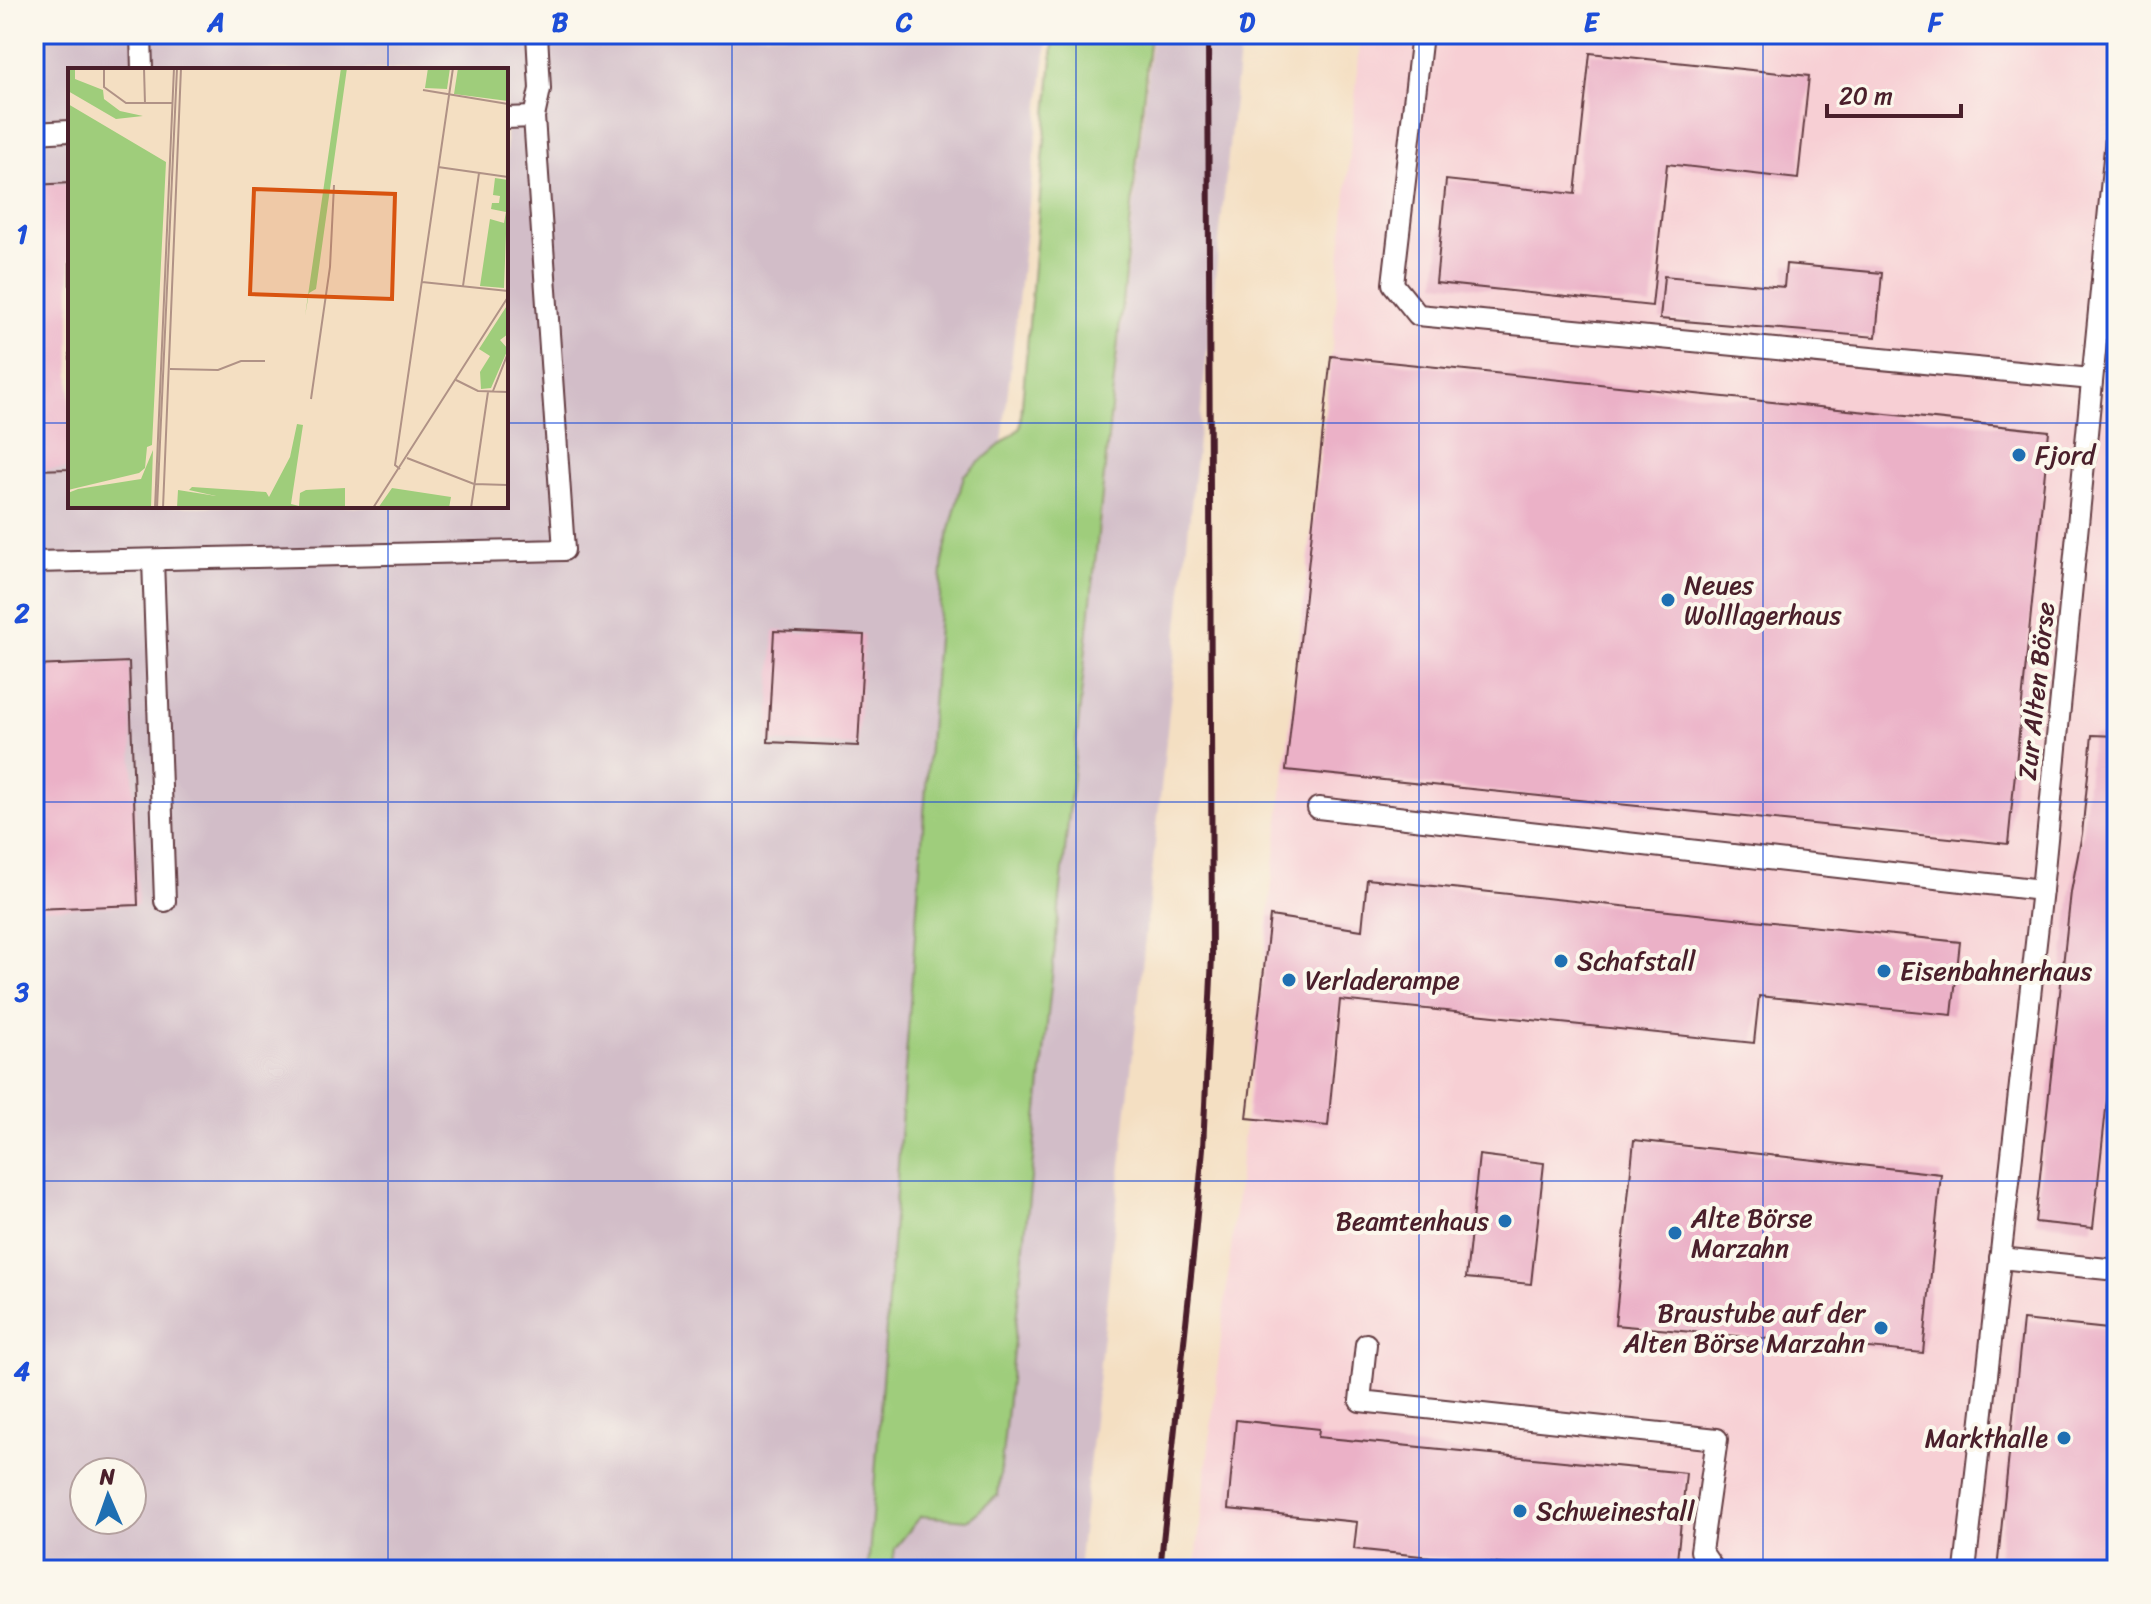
<svg xmlns="http://www.w3.org/2000/svg" width="2151" height="1604" viewBox="0 0 2151 1604" font-family="Sriracha,sans-serif">
<style>
.built{fill:#f7cfd4}
.industrial{fill:#d2bdc8;fill-rule:evenodd}
.green{fill:#9fcd7b;stroke:#747653;stroke-width:2}
.building{fill:#ebb1c7}
.lines{fill:none;stroke-linecap:round;stroke-linejoin:round}
.lane-casing{stroke:#643c42;stroke-width:24}
.lane{stroke:#fff;stroke-width:20}
.rail{stroke:#4a1f2b;stroke-width:6}
.grid{fill:none;stroke:#1d4ed8;stroke-width:2;stroke-opacity:0.55}
.poi-dot{fill:#1f6fb2;stroke:#fbf7ec;stroke-width:3}
.labels{text-anchor:middle;stroke-width:8;stroke-linejoin:round;paint-order:stroke}
.poi-label{font-size:26px;fill:#4a1f2b;stroke:#fbf7ec;text-anchor:start}
.street-label{font-size:26px;fill:#4a1f2b;stroke:#fbf7ec}
.inset-road{fill:none;stroke:#b09286;stroke-width:2}
.view{fill:#d8530f;fill-opacity:0.15;stroke:#d8530f;stroke-width:4}
.inset-edge{fill:none;stroke:#4a1f2b;stroke-width:4}
.neatline{fill:none;stroke:#1d4ed8;stroke-width:3}
.grid-label{font-size:26px;text-anchor:middle;font-weight:bold;fill:#1d4ed8}
</style>
<rect width="100%" height="100%" fill="#fbf7ec"/>
<filter id="ink" filterUnits="userSpaceOnUse"><feTurbulence type="fractalNoise" baseFrequency=".0125" numOctaves="2"/><feDisplacementMap in="SourceGraphic" scale="16" xChannelSelector="R" yChannelSelector="G"/><feConvolveMatrix kernelMatrix="1 2 1 2 8 2 1 2 1" color-interpolation-filters="sRGB"/></filter>
<filter id="wash" filterUnits="userSpaceOnUse"><feTurbulence type="fractalNoise" baseFrequency=".006" numOctaves="4" result="noise"/><feDisplacementMap in="SourceGraphic" scale="32" xChannelSelector="R" yChannelSelector="G"/><feGaussianBlur stdDeviation="1.8" result="paint"/><feColorMatrix in="noise" values="0 0 0 0 0 0 0 0 0 0 0 0 0 0 0 0 0 1.4 0 .05"/><feComposite in="paint" operator="in"/></filter>
<g filter="url(#wash)">
<rect width="100%" height="100%" fill="#f4dfc2"/>
<path class="built" d="M1361 34H2117V1570H1195L1332 347Z"/>
<path class="industrial" d="M34 34H1048L883 1502 998 1494 1152 34H1241L1078 1570H34ZM70 70H506V506H70ZM84 1472H132V1520H84Z"/>
<path class="green" d="M1054 34H1150L998 1495 968 1520 921 1516 895 1548 892 1570H868L943 557 964 475 1020 428Z"/>
<g id="blocks">
<g class="building">
<path d="M1590 53 1809 76 1798 179 1667 164 1652 306 1436 283 1446 180 1575 194Z"/>
<path d="M70 183V469L34 470V185Z"/>
<path d="M1786 264 1882 273 1876 337 1660 319 1664 276 1784 287Z"/>
<path d="M1331 356 2049 431 2008 844 1286 770Z"/>
<path d="M774 631 864 635 858 746 768 742Z"/>
<path d="M129 662 138 905 34 909V666Z"/>
<path d="M2092 735 2117 736V1037L2114 1036 2093 1228 2035 1222 2071 892 2082 834Z"/>
<path d="M1367 879 1960 942 1952 1015 1759 996 1754 1043 1340 1000 1328 1126 1247 1118 1270 916 1362 930Z"/>
<path d="M1634 1140 1941 1174 1923 1353 1615 1325Z"/>
<path d="M1479 1155 1544 1163 1531 1284 1466 1278Z"/>
<path d="M2023 1320 2117 1330V1545L2114 1570H1997Z"/>
<path d="M1236 1420 1319 1429 1318 1437 1686 1473 1676 1570H1556L1354 1549 1357 1522 1228 1509Z"/>
</g>
</g>
</g>
<g filter="url(#ink)">
<use href="#blocks" fill-opacity="0" stroke="#643c42" stroke-width="2"/>
<g class="lines">
<defs>
<g id="lane">
<path d="M141 34 142 70"/>
<path d="M1422 34 1393 284 1418 315 2092 379"/>
<path d="M506 118 534 117"/>
<path d="M34 133 70 131"/>
<path d="M153 560 165 901"/>
<path d="M34 562 564 550 534 117 540 89 537 34"/>
<path d="M1318 808 2042 890"/>
<path d="M2000 1258 2117 1270"/>
<path d="M1366 1344 1360 1401 1717 1439 1701 1551 1714 1570"/>
<path d="M1965 1570 2042 890 2117 128"/>
</g>
</defs>
<use href="#lane" class="lane-casing"/>
<use href="#lane" class="lane"/>
<path class="rail" d="M1160 1570 1194 1247 1203 1148 1212 956 1208 34"/>
</g>
</g>
<path class="grid" d="M388 34V70M732 34V1570M1076 34V1570M1419 34V1570M1763 34V1570M34 423H70M506 423H2117M388 506V1570M34 802H2117M34 1181H2117"/>
<g class="poi-dot">
<circle cx="2019" cy="455" r="8"/>
<circle cx="1668" cy="600" r="8"/>
<circle cx="1561" cy="961" r="8"/>
<circle cx="1884" cy="971" r="8"/>
<circle cx="1289" cy="980" r="8"/>
<circle cx="1505" cy="1221" r="8"/>
<circle cx="1675" cy="1233" r="8"/>
<circle cx="1881" cy="1328" r="8"/>
<circle cx="2064" cy="1438" r="8"/>
<circle cx="1520" cy="1511" r="8"/>
</g>
<g class="labels">
<g class="poi-label">
<text x="2035" y="464">Fjord</text>
<text x="1684" y="594">Neues<tspan x="1684" dy="30">Wolllagerhaus</tspan></text>
<text x="1577" y="970">Schafstall</text>
<text x="1900" y="980">Eisenbahnerhaus</text>
<text x="1305" y="989">Verladerampe</text>
<text x="1691" y="1227">Alte Börse<tspan x="1691" dy="30">Marzahn</tspan></text>
<text x="1489" y="1230" text-anchor="end">Beamtenhaus</text>
<text x="1865" y="1322" text-anchor="end">Braustube auf der<tspan x="1865" dy="30">Alten Börse Marzahn</tspan></text>
<text x="2048" y="1447" text-anchor="end">Markthalle</text>
<text x="1536" y="1520">Schweinestall</text>
</g>
<g class="street-label">
<text transform="translate(2036 691) rotate(-84)" y="9">Zur Alten Börse</text>
</g>
</g>
<g transform="translate(68 68)">
<rect width="440" height="440" fill="#f4dfc2"/>
<path d="M0 0H7V11L35 22 36 31 52 43 75 48 48 51 0 23ZM273 0H279L248 221 241 225 237 248ZM360 0H382L379 21 357 20ZM390 0H440V33L386 26ZM0 36 98 94 84 377 79 379 77 400 71 405 0 422ZM427 110 440 112 436 220 412 218 422 151 436 155 438 144 423 141 424 135H431L432 128 425 127ZM440 236V266L432 272 440 281 423 320 413 321 412 304 422 288 411 281ZM229 356 235 357 223 436 231 438 232 425 238 422 277 420V440H109L110 422 148 428 121 422 124 419 198 424 201 429 222 389ZM85 382 83 440H0V425L10 421 73 411ZM324 420 383 429 381 440H310Z" fill="#9fcd7b"/>
<path class="inset-road" d="M36 0V19L58 35H105M76 0 77 36M355 22 440 36M370 99 440 109M354 214 440 223M395 218 411 105M102 301 150 302 173 293H197M388 312 410 323 440 324M425 323 440 285M243 331 262 199 266 117M339 390 406 416 440 417M332 401 327 397 385 0M87 440 106 0M89 440 109 0M95 440 113 0M305 440 440 229M403 440 420 324"/>
<path class="view" d="M186 121 327 126 324 231 182 226Z"/>
<rect width="440" height="440" class="inset-edge"/>
</g>
<rect width="2151" height="1604" fill="none" stroke="#fbf7ec" stroke-width="88"/>
<g transform="translate(108 1496) rotate(358)"><circle r="38" fill="#fbf7ec" stroke="#b4a19f" stroke-width="2"/>
<path d="M0-6L14 30L0 20L-14 30Z" fill="#1f6fb2"/>
<text y="-12" font-size="22" font-weight="bold" text-anchor="middle" fill="#4a1f2b">N</text>
</g>
<path d="M1827 104v12h134v-12" fill="none" stroke="#4a1f2b" stroke-width="4"/>
<text x="1839" y="104" font-size="24" fill="#4a1f2b" stroke="#fbf7ec" stroke-width="6" paint-order="stroke">20 m</text>
<rect x="44" y="44" width="2063" height="1516" class="neatline"/>
<g class="grid-label">
<text x="216" y="31">A</text>
<text x="560" y="31">B</text>
<text x="904" y="31">C</text>
<text x="1247" y="31">D</text>
<text x="1591" y="31">E</text>
<text x="1935" y="31">F</text>
<text x="22" y="243">1</text>
<text x="22" y="622">2</text>
<text x="22" y="1001">3</text>
<text x="22" y="1380">4</text>
</g>
</svg>
